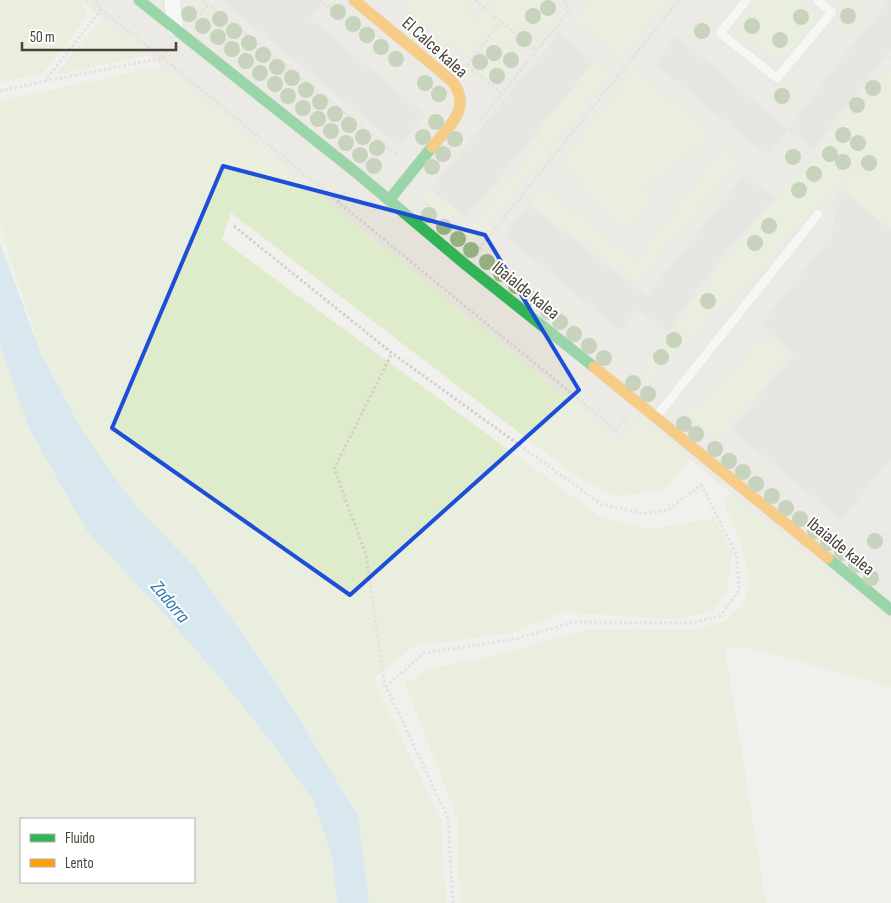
<svg xmlns="http://www.w3.org/2000/svg" width="891" height="903" viewBox="0 0 891 903" font-family="'Sofia Sans Condensed',sans-serif">
<style>
.residential{fill:#e5e2d9}
.green{fill:#dfeccc;fill-rule:evenodd}
.parking{fill:#e3e1dd}
.water{fill:#bcdbf0}
.building{fill:#dbd9d4}
.lines{fill:none;stroke-linecap:round;stroke-linejoin:round}
.lane-casing{stroke:#cfcec9;stroke-width:10}
.street-casing{stroke:#cfcec9;stroke-width:18}
.fast-casing{stroke:#d1cdc3;stroke-width:12}
.slow-casing{stroke:#d1cdc3;stroke-width:12}
.path{stroke:#d2d0ca;stroke-width:3;stroke-dasharray:2.5 2.5;stroke-linecap:butt}
.lane{stroke:#fdfdfc;stroke-width:9}
.street{stroke:#fdfdfc;stroke-width:16}
.fast{stroke:#30b455;stroke-width:11}
.slow{stroke:#ff9f0a;stroke-width:11}
.tree{fill:#94b081}
.marked{fill:none;stroke:#1d4ed8;stroke-width:4;stroke-linejoin:round}
.labels{text-anchor:middle;stroke-width:4;stroke-linejoin:round;paint-order:stroke}
.street-label{font-size:18px;fill:#484237;stroke:#fff}
.water-label{font-size:19px;font-style:italic;fill:#2e77ae;stroke:#fff}
</style>
<rect width="100%" height="100%" fill="#f1f0ec"/>
<path class="residential" d="M81 0H891V624L884 621 642 419 620 441Z"/>
<g class="green">
<path d="M0 0H81L87 17 42 74 0 82Z"/>
<path d="M403 0H468L470 7 468 12 471 16H474L477 24 497 0H556L562 6 542 30 528 19 505 47 518 59 497 84 473 65 494 39 487 33 466 58 457 51 458 48 456 43 450 44 431 29V22L426 21 423 23 404 7Z"/>
<path d="M590 0H665L666 2 621 57 575 18Z"/>
<path d="M757 0H801L813 10 815 19 785 56 776 58 740 33 739 23Z"/>
<path d="M102 17 148 55 56 75Z"/>
<path d="M594 62 609 75 473 241 465 235 542 142 534 135Z"/>
<path d="M162 66 620 441 642 419 689 459 665 490 619 496 580 479 231 213 222 240 599 516 649 529 715 518 732 553 727 593 711 612 674 619 562 612 511 633 416 645 373 679 441 820 446 903H369L358 816 280 688 196 568 134 504 83 432 41 354 0 225V101Z"/>
<path d="M891 67V230L844 191 862 152 726 308 722 302 649 382 642 374 645 362 791 181Z"/>
<path d="M636 72 710 134 642 189 651 200 625 228 561 162Z"/>
<path d="M723 150 736 163 638 280 528 203 543 188 636 262Z"/>
<path d="M431 189 466 218 442 215 423 200Z"/>
<path d="M762 338 785 357 718 438 683 411 689 403 701 410Z"/>
<path d="M0 345 29 428 157 606 222 680 268 738 313 800 333 860 337 903H0ZM21 819H194V882H21Z"/>
<path d="M731 493 884 621 891 624V687L754 649H725L766 903H460L457 818 405 683 431 669 495 655 588 630 693 629 726 621 746 602 749 582 743 548 722 500Z"/>
</g>
<path class="parking" d="M891 525V584L862 560Z"/>
<path class="water" d="M0 243 41 354 83 432 134 504 196 568 280 688 358 816 369 903H337L333 860 313 800 268 738 222 680 157 606 87 531 29 428 0 345Z"/>
<g class="building">
<path d="M221 0H324L310 18 425 114 399 146Z"/>
<path d="M890 0H891V49L813 149 788 129 830 73Z"/>
<path d="M559 33 594 62 466 218 431 189Z"/>
<path d="M677 36 788 129 768 156 655 64Z"/>
<path d="M745 174 774 198 718 262 667 332 637 309 621 331 504 235 528 205 647 296Z"/>
<path d="M844 191 891 230V458L841 520 732 430 794 353 760 325 832 235 834 211 829 206Z"/>
</g>
<g class="lines">
<defs>
<g id="lane">
<path d="M747 0 720 33 777 78 832 12 817 0"/>
<path d="M656 417 818 214"/>
</g>
<path id="street" d="M172 0 175 28"/>
<g id="fast">
<path d="M139 0 358 174 466 265 594 367"/>
<path d="M389 200 432 147"/>
<path d="M828 558 891 610"/>
</g>
<g id="slow">
<path d="M354 0 452 81C473 108 449 126 432 147"/>
<path d="M594 367 828 558"/>
</g>
</defs>
<use href="#lane" class="lane-casing"/>
<use href="#street" class="street-casing"/>
<use href="#fast" class="fast-casing"/>
<use href="#slow" class="slow-casing"/>
<g class="path">
<path d="M96 0 101 10 163 58 169 50"/>
<path d="M203 0 396 154 398 152"/>
<path d="M320 0 337 14"/>
<path d="M475 0 537 51"/>
<path d="M196 19 209 4"/>
<path d="M888 56 891 60"/>
<path d="M467 65 501 22"/>
<path d="M472 70 502 94"/>
<path d="M45 81 163 58 616 430 625 417"/>
<path d="M0 91 45 81 101 10"/>
<path d="M479 122 571 8 562 0"/>
<path d="M371 159 383 144"/>
<path d="M338 202 345 192"/>
<path d="M234 226 392 353 601 504 644 514 668 510 702 484"/>
<path d="M479 249 679 0"/>
<path d="M385 687 366 554 334 469 392 353"/>
<path d="M453 903 448 818 386 687 424 653 516 639 573 622 691 623 720 616 739 590 737 556 701 484"/>
</g>
<use href="#lane" class="lane"/>
<use href="#street" class="street"/>
<use href="#fast" class="fast"/>
<use href="#slow" class="slow"/>
</g>
<g class="tree">
<circle cx="548" cy="8" r="8"/>
<circle cx="338" cy="12" r="8"/>
<circle cx="189" cy="14" r="8"/>
<circle cx="533" cy="16" r="8"/>
<circle cx="848" cy="16" r="8"/>
<circle cx="801" cy="17" r="8"/>
<circle cx="220" cy="19" r="8"/>
<circle cx="353" cy="24" r="8"/>
<circle cx="203" cy="26" r="8"/>
<circle cx="752" cy="26" r="8"/>
<circle cx="234" cy="31" r="8"/>
<circle cx="702" cy="31" r="8"/>
<circle cx="367" cy="35" r="8"/>
<circle cx="218" cy="37" r="8"/>
<circle cx="524" cy="39" r="8"/>
<circle cx="780" cy="40" r="8"/>
<circle cx="249" cy="43" r="8"/>
<circle cx="381" cy="47" r="8"/>
<circle cx="232" cy="49" r="8"/>
<circle cx="494" cy="53" r="8"/>
<circle cx="263" cy="55" r="8"/>
<circle cx="396" cy="59" r="8"/>
<circle cx="511" cy="60" r="8"/>
<circle cx="246" cy="61" r="8"/>
<circle cx="480" cy="62" r="8"/>
<circle cx="277" cy="67" r="8"/>
<circle cx="260" cy="73" r="8"/>
<circle cx="497" cy="76" r="8"/>
<circle cx="292" cy="78" r="8"/>
<circle cx="425" cy="83" r="8"/>
<circle cx="275" cy="84" r="8"/>
<circle cx="873" cy="88" r="8"/>
<circle cx="306" cy="90" r="8"/>
<circle cx="439" cy="94" r="8"/>
<circle cx="288" cy="96" r="8"/>
<circle cx="782" cy="96" r="8"/>
<circle cx="320" cy="102" r="8"/>
<circle cx="857" cy="105" r="8"/>
<circle cx="303" cy="108" r="8"/>
<circle cx="335" cy="114" r="8"/>
<circle cx="318" cy="119" r="8"/>
<circle cx="436" cy="122" r="8"/>
<circle cx="349" cy="125" r="8"/>
<circle cx="331" cy="131" r="8"/>
<circle cx="843" cy="135" r="8"/>
<circle cx="363" cy="137" r="8"/>
<circle cx="423" cy="137" r="8"/>
<circle cx="455" cy="139" r="8"/>
<circle cx="346" cy="143" r="8"/>
<circle cx="858" cy="143" r="8"/>
<circle cx="377" cy="148" r="8"/>
<circle cx="443" cy="154" r="8"/>
<circle cx="830" cy="154" r="8"/>
<circle cx="360" cy="155" r="8"/>
<circle cx="793" cy="157" r="8"/>
<circle cx="843" cy="162" r="8"/>
<circle cx="869" cy="163" r="8"/>
<circle cx="374" cy="166" r="8"/>
<circle cx="432" cy="167" r="8"/>
<circle cx="814" cy="174" r="8"/>
<circle cx="799" cy="190" r="8"/>
<circle cx="429" cy="215" r="8"/>
<circle cx="769" cy="226" r="8"/>
<circle cx="444" cy="227" r="8"/>
<circle cx="458" cy="239" r="8"/>
<circle cx="755" cy="243" r="8"/>
<circle cx="471" cy="250" r="8"/>
<circle cx="487" cy="262" r="8"/>
<circle cx="501" cy="274" r="8"/>
<circle cx="516" cy="286" r="8"/>
<circle cx="530" cy="298" r="8"/>
<circle cx="708" cy="301" r="8"/>
<circle cx="548" cy="312" r="8"/>
<circle cx="560" cy="322" r="8"/>
<circle cx="574" cy="334" r="8"/>
<circle cx="674" cy="340" r="8"/>
<circle cx="589" cy="346" r="8"/>
<circle cx="661" cy="357" r="8"/>
<circle cx="604" cy="358" r="8"/>
<circle cx="633" cy="383" r="8"/>
<circle cx="648" cy="394" r="8"/>
<circle cx="684" cy="424" r="8"/>
<circle cx="696" cy="434" r="8"/>
<circle cx="715" cy="449" r="8"/>
<circle cx="729" cy="461" r="8"/>
<circle cx="743" cy="472" r="8"/>
<circle cx="756" cy="484" r="8"/>
<circle cx="772" cy="496" r="8"/>
<circle cx="786" cy="508" r="8"/>
<circle cx="800" cy="519" r="8"/>
<circle cx="815" cy="531" r="8"/>
<circle cx="875" cy="541" r="8"/>
<circle cx="828" cy="543" r="8"/>
<circle cx="842" cy="553" r="8"/>
<circle cx="856" cy="565" r="8"/>
<circle cx="871" cy="578" r="8"/>
</g>
<path d="M0 0H891V903H0ZM223 166 485 235 579 390 350 595 112 428Z" fill="#f1f0ec" fill-opacity=".55" fill-rule="evenodd"/>
<path class="marked" d="M223 166 485 235 579 390 350 595 112 428Z"/>
<g class="labels">
<g class="street-label">
<text transform="translate(435 47) rotate(42)" y="6">El Calce kalea</text>
<text transform="translate(526 290) rotate(39)" y="6">Ibaialde kalea</text>
<text transform="translate(841 546) rotate(39)" y="6">Ibaialde kalea</text>
</g>
<g class="water-label">
<text transform="translate(171 601) rotate(50)" y="7">Zadorra</text>
</g>
</g>
<rect x="20" y="818" width="175" height="65" fill="#ffffff" stroke="#b6b3af"/>
<rect x="30" y="834" width="25" height="8" fill="#30b455" stroke="#b6b3af"/>
<text x="65" y="843" font-size="15" fill="#484237">Fluido</text>
<rect x="30" y="859" width="25" height="8" fill="#ff9f0a" stroke="#b6b3af"/>
<text x="65" y="868" font-size="15" fill="#484237">Lento</text>
<path d="M22 42v8h154v-8" fill="none" stroke="#484237" stroke-width="2.5"/>
<text x="30" y="42" font-size="15" fill="#484237" stroke="#ffffff" stroke-width="4" paint-order="stroke">50 m</text>
</svg>
